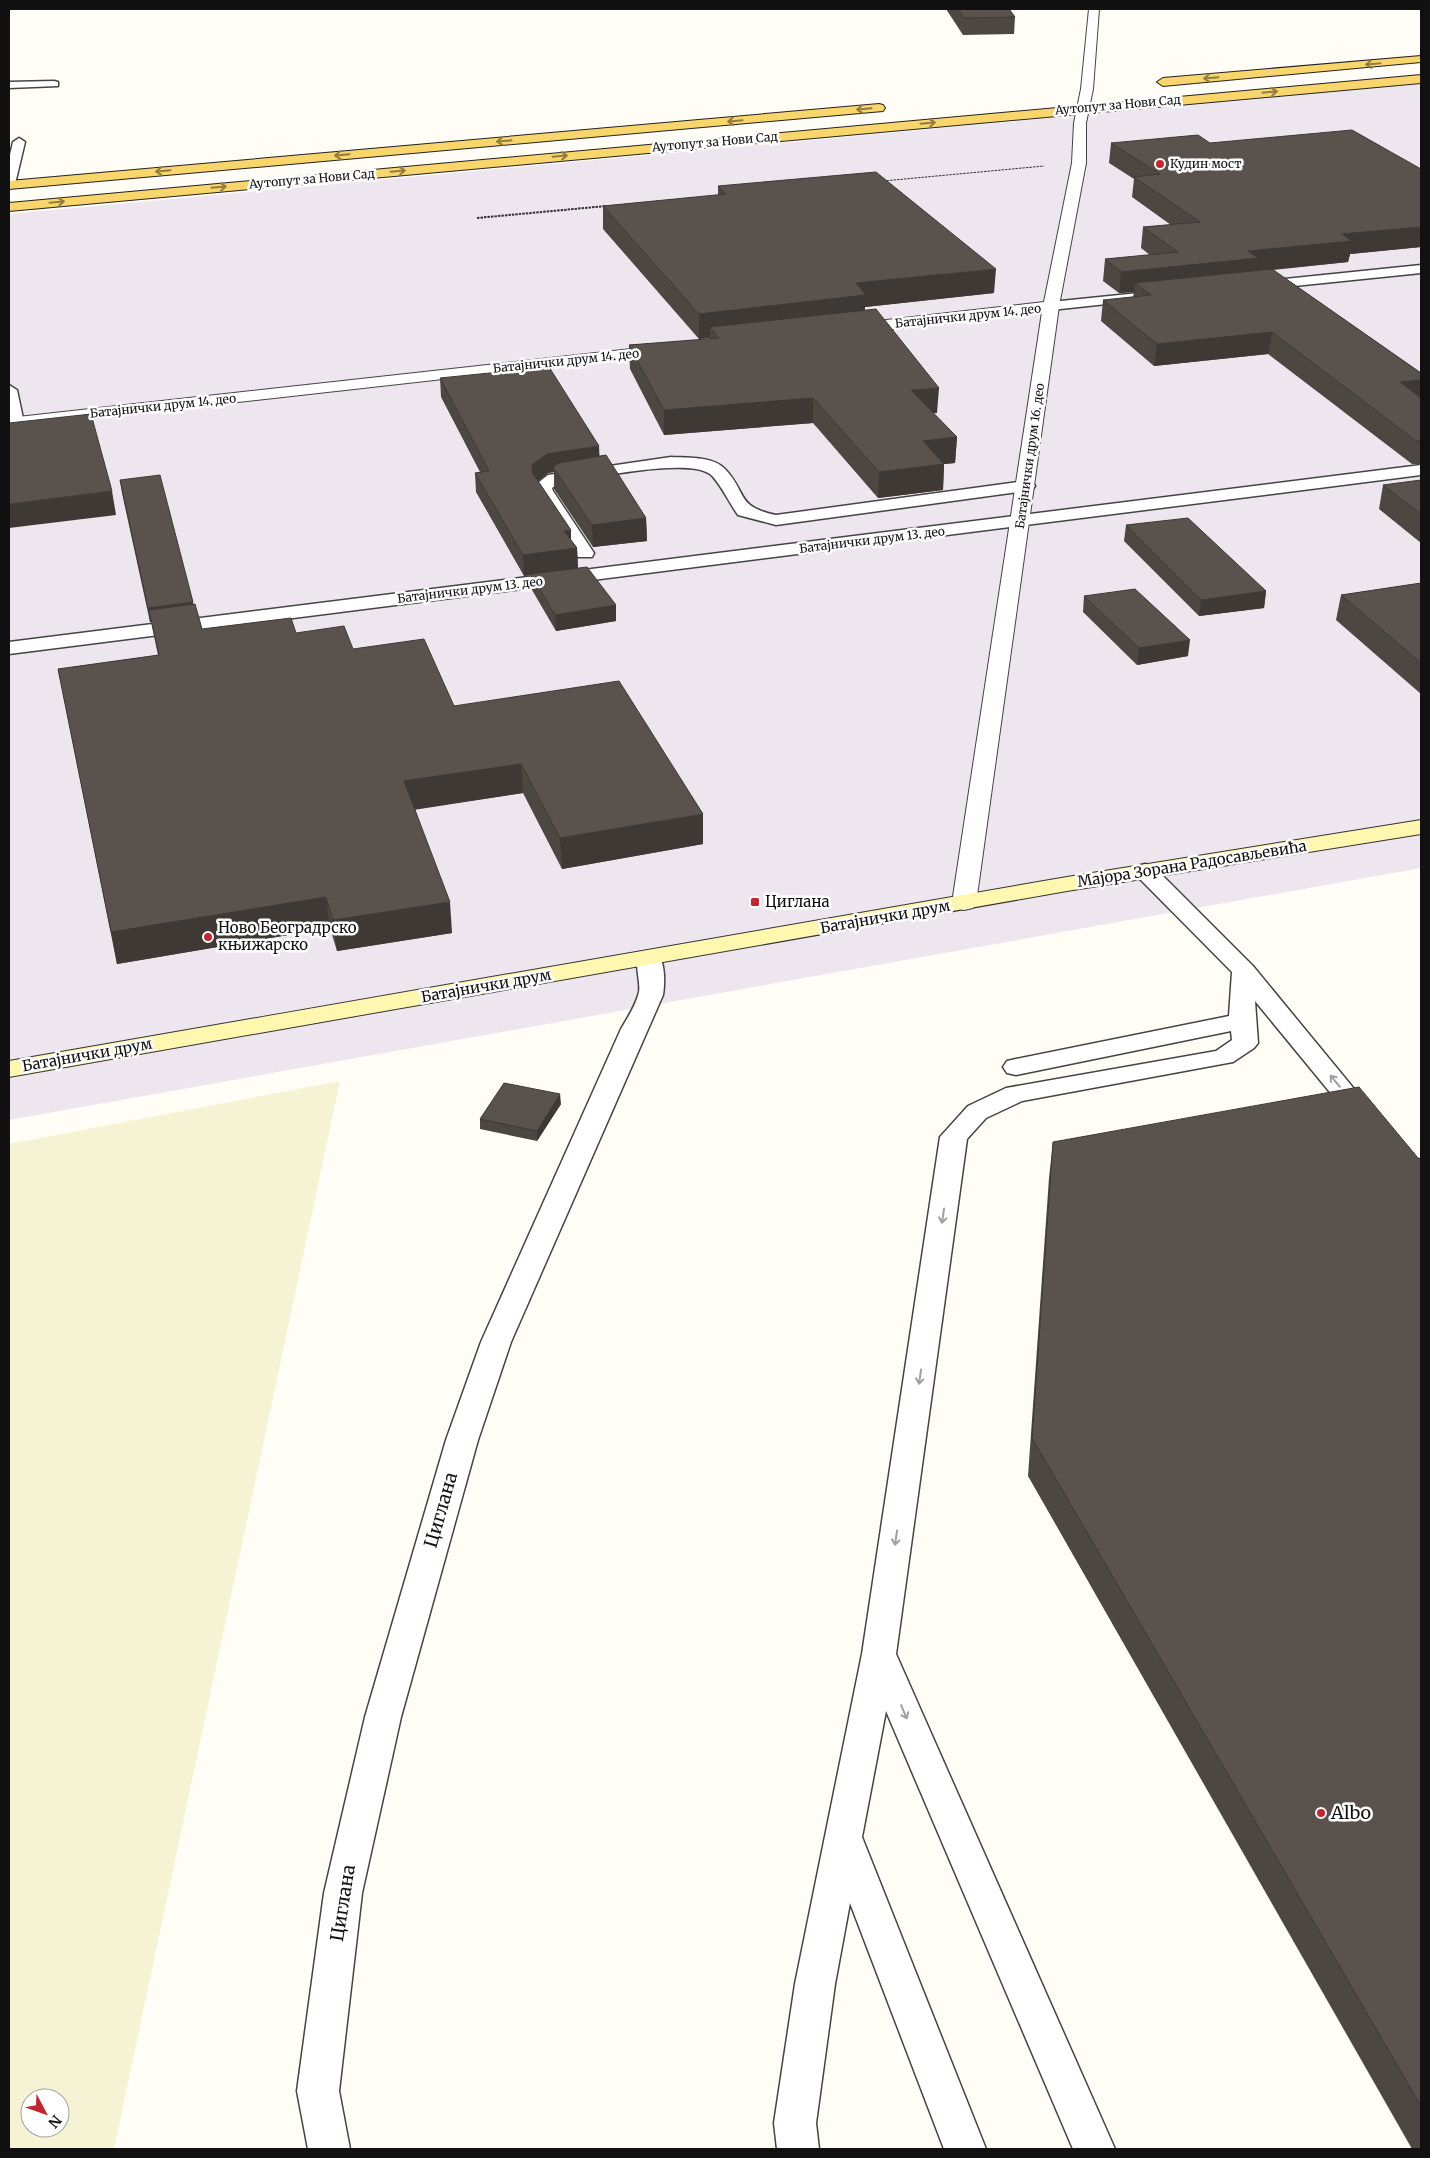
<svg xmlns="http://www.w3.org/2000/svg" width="1430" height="2158" viewBox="0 0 1430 2158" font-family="Merriweather,serif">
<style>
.industrial{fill:#eee6ef}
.farmland{fill:#f6f3d4;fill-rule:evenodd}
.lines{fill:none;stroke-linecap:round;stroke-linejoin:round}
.service-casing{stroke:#444;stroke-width:3}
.minor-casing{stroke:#444;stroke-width:2}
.secondary-casing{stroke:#333;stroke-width:2}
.primary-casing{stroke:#222;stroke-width:2}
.path-far1{stroke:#333;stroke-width:1;stroke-dasharray:2.5 1;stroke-linecap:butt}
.path{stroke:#333;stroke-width:2;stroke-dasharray:2.5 1;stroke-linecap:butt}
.service{fill:#fff;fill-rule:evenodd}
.minor{fill:#fff;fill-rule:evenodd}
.secondary{fill:#fff6b0;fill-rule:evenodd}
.primary{fill:#f9d66b;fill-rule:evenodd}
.wall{fill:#4d4742}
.shaded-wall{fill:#3f3936}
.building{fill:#5a524d;stroke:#3f3936}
.oneway{stroke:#917d42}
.oneway2{stroke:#a0a0a0}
.poi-dot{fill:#c4262e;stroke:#fff;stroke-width:2}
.labels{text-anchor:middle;stroke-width:5;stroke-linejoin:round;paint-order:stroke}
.far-street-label{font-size:12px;fill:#111;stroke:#fff}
.far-poi-label{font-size:12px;fill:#111;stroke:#fff;text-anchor:start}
.street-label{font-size:15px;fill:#111;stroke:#fff}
.poi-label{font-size:15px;fill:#111;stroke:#fff;text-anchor:start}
.near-street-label{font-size:18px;fill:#111;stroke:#fff}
.near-poi-label{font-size:18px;fill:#111;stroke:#fff;text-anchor:start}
</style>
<rect width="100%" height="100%" fill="#fffdf5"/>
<path class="industrial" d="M1421 84V868L9 1120V214Z"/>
<path class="farmland" d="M340 1081 114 2149H9V1144ZM30 2098H60V2128H30Z"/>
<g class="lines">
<defs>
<g id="service">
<path d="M54 81 58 82V86L9 88V82Z"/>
<path d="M19 138 25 142 15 184 9 188V159L13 142Z"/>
<path d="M1421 265V273L1255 290 1248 286 1255 282Z"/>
<path d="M1139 293 1144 294 1146 297 1144 300 1051 310 1044 306 1051 302Z"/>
<path d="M9 385 17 390 24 423 22 427 16 428 9 424Z"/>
<path d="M671 457C687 458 711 456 724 468 748 492 734 506 776 515L1026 481 1032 482 1035 486 1032 490 1026 491 776 525 738 515C730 504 719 481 710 474 687 457 589 479 559 483L552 488 553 491 594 553 592 557H578L535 491 534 486 548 475Z"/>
<path d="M1421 465V475L9 654V642Z"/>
<path d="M1145 864 1153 866 1253 966 1378 1118 1374 1124 1365 1126 1356 1124 1255 1001 1258 1043 1254 1048 1233 1062 1022 1101 986 1118 967 1139 896 1654 1115 2149H1073L886 1711 862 1837 986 2149H944L850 1903 835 1984 816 2123 819 2149H777L774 2123 795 1984 862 1654 940 1137 968 1106 1006 1088 1216 1051 1232 1040 1231 1031 1016 1075 1007 1073 1003 1067 1007 1061 1016 1059 1229 1016 1232 972 1137 876 1133 871 1137 866Z"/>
<path d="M649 951 658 953C665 964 665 982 663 995L511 1342 478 1440 401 1717 362 1893 339 2091 350 2149H308L297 2091 324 1893 365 1717 446 1440 481 1342 621 1029C628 1017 636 1005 639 992 641 980 633 963 640 953Z"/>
</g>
<g id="minor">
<path d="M1089 9H1099L1093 89 1086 123V163L1059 306 976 903 973 908 964 910 955 908 952 903 1042 312 851 334 843 329 851 324 1044 302 1072 163 1074 123 1081 89Z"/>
<path d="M667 345 675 350 673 353 9 428V418Z"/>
</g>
<path id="secondary" d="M1421 820V834L1067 891 9 1077V1061L1067 877Z"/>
<g id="primary">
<path d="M1421 56V62L1163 86 1157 82 1163 78Z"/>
<path d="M1421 75V83L9 211V203Z"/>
<path d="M879 104 883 105 885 108 883 111 9 189V181Z"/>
</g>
</defs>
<use href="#service" class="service-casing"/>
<use href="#minor" class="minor-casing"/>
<use href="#secondary" class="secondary-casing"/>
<use href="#primary" class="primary-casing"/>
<path class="path-far1" d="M883 181 1044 166"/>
<path class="path" d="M477 218 606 206"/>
<use href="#service" class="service"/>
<use href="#minor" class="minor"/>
<use href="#secondary" class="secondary"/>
<use href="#primary" class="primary"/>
</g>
<g class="wall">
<path d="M946 9H1009L1015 17 1014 34 963 35Z"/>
<path d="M1111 143H1210L1421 169V247L1350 254 1348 262 1273 270 1421 373V464H1412L1268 354 1154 366 1101 321 1103 300 1133 297 1134 292 1119 293 1103 281 1105 259 1150 255 1141 248 1143 227 1171 225 1132 197 1134 179 1109 163Z"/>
<path d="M718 186 994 293 865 307V310L937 413H933L957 437 955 463 944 464 943 490 878 498 813 423 664 435 630 369 629 345 710 339V338L699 339 603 229V206L718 195Z"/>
<path d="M440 378 600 456 646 518 647 541 593 547 554 489V472L548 473 538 481 571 540 577 548 578 568 616 621 556 631 532 590 531 575 524 576 476 492 475 473 480 472 441 397Z"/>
<path d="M120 480 193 604 202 629 296 633 353 649 703 844 562 869 523 793 415 809 452 933 337 951 330 928 117 964 58 669 158 655 151 622H150L122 493Z"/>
<path d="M1421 480V543L1379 509 1383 485Z"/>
<path d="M1126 525 1266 591 1264 608 1199 616 1124 541Z"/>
<path d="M1421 583V694L1336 620 1341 595Z"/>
<path d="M1084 596 1188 656 1137 665 1083 612Z"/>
<path d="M561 1104 537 1141 480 1129V1119Z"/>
<path d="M1053 1142 1418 1158 1421 1159V2149H1412L1028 1476 1049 1178Z"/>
</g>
<g class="shaded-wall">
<path d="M1421 227V247L1350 254 1348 262 1135 283 1134 292 1119 293 1121 272 1248 251 1342 234Z"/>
<path d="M996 269 994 293 865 307V320L710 327V338L699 339V314L856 283Z"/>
<path d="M1272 332 1268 354 1154 366 1157 344Z"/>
<path d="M1421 380V402L1400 382Z"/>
<path d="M939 388 937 413 909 415 911 390Z"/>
<path d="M813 398V423L664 435V410Z"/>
<path d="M957 437 955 463 944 464 943 490 878 498 879 472 923 441Z"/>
<path d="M599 446 600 466 553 467 554 472 548 473 533 485 532 465 547 454Z"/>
<path d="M112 491 116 515 9 528V504Z"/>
<path d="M646 518 647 541 593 547 592 525Z"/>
<path d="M571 530V549L577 548 578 569 524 576 523 555 564 531Z"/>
<path d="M1266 591 1264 608 1199 616 1201 600Z"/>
<path d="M193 602 195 617 149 610 151 622H150L148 608Z"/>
<path d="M616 605V621L556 631 555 615Z"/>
<path d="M1190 640 1188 656 1137 665 1139 648Z"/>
<path d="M521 764 523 793 407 811 404 781Z"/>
<path d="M703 814V844L562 869 560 838Z"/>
<path d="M326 897 330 928 117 964 111 932Z"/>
<path d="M450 902 452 933 337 951 333 920Z"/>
<path d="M560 1094 561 1104 537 1141V1131Z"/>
</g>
<g class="building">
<path d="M958 9H1009L1015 17 964 18Z"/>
<path d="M1352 130 1421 169V227L1342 234 1352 241 1248 251 1258 258 1121 272 1105 259 1178 252 1143 227 1200 222 1134 177 1160 174 1111 143 1198 135 1210 143Z"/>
<path d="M876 172 996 269 856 283 866 295 699 314 603 206 726 194 718 186Z"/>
<path d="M1272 269 1421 373V380L1400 382 1421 398V440L1416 441 1272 332 1157 344 1103 300 1151 295 1135 283Z"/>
<path d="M876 309 939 388 911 390 957 437 923 441 944 464 879 472 813 398 664 410 629 345 719 338 710 327Z"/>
<path d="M549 367 599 446 547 454 532 465V472L571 530 564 531 577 548 523 555 475 473 489 471 440 378Z"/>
<path d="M91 414 112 491 9 504V423Z"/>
<path d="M606 455 646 518 592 525 553 467 559 463Z"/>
<path d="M160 475 193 602 148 608 120 480Z"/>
<path d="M1421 480V514L1383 485Z"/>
<path d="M1188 518 1266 591 1201 600 1126 525Z"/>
<path d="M587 567 616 605 555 615 531 574Z"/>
<path d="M1421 583V663L1341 595Z"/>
<path d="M1135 589 1190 640 1139 648 1084 596Z"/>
<path d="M195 604 202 629 291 618 296 633 344 626 353 649 424 639 454 706 619 681 703 814 560 838 521 764 404 781 450 902 333 920 326 897 111 932 58 669 159 655 149 610Z"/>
<path d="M504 1083 560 1094 537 1131 480 1119Z"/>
<path d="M1359 1087 1418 1158 1421 1159V2106L1032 1438 1053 1142Z"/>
</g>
<defs><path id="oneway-shaft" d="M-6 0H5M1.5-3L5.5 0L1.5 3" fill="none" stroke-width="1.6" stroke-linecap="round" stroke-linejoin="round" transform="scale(1.25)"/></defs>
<g class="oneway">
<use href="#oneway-shaft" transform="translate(1373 64) rotate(175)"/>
<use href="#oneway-shaft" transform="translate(1211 78) rotate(175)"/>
<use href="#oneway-shaft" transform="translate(1270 92) rotate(-5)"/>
<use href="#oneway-shaft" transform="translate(864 109) rotate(175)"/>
<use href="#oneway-shaft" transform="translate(735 121) rotate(175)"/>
<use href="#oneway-shaft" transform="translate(928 123) rotate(-5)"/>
<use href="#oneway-shaft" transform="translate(504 141) rotate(175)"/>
<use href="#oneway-shaft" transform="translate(342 155) rotate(175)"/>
<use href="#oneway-shaft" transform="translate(560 156) rotate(-5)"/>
<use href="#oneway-shaft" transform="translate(163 171) rotate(175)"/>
<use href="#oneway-shaft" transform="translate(398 171) rotate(-5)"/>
<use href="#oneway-shaft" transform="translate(219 187) rotate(-5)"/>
<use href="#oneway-shaft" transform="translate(57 202) rotate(-5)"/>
</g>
<g class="oneway2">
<use href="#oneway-shaft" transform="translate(1335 1081) rotate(-130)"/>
<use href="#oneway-shaft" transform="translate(943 1216) rotate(98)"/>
<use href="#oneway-shaft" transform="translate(920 1377) rotate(98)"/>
<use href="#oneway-shaft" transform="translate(896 1538) rotate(98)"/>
<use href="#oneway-shaft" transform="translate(904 1712) rotate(67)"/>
</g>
<g class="poi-dot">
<circle cx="1160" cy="164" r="5"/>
<rect x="750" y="897" width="10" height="10" rx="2.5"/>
<circle cx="208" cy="937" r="5"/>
<circle cx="1321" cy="1813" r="5"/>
</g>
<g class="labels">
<g class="far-street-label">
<text transform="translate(1118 105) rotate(-5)" y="4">Аутопут за Нови Сад</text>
<text transform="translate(715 142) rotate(-5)" y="4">Аутопут за Нови Сад</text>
<text transform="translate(312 179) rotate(-5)" y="4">Аутопут за Нови Сад</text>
<text transform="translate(968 316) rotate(-6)" y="4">Батајнички друм 14. део</text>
<text transform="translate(566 361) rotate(-6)" y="4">Батајнички друм 14. део</text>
<text transform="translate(163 406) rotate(-6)" y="4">Батајнички друм 14. део</text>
<text transform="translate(1030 456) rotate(-82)" y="4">Батајнички друм 16. део</text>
<text transform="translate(872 540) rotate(-7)" y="4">Батајнички друм 13. део</text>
<text transform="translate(470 590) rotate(-7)" y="4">Батајнички друм 13. део</text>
</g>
<g class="far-poi-label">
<text x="1170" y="168">Кудин мост</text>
</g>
<g class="street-label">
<text transform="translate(1192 864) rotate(-9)" y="5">Мајора Зорана Радосављевића</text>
<text transform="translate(885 917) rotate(-10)" y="5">Батајнички друм</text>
<text transform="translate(486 986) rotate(-10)" y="5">Батајнички друм</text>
<text transform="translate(87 1055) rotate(-10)" y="5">Батајнички друм</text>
</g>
<g class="poi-label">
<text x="765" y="907">Циглана</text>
<text x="218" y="933">Ново Београдрско<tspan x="218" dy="17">књижарско</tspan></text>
</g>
<g class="near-street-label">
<text transform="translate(441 1510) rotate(-74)" y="6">Циглана</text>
<text transform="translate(343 1903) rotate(-81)" y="6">Циглана</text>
</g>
<g class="near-poi-label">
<text x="1331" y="1819">Albo</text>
</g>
</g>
<rect width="1430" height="2158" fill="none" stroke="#111111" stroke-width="20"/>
<g transform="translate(45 2113) rotate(131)"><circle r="24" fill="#ffffff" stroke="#a0a0a0"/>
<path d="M0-4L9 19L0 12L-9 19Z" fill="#c4262e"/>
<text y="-8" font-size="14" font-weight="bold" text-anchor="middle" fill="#111111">N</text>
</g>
</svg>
